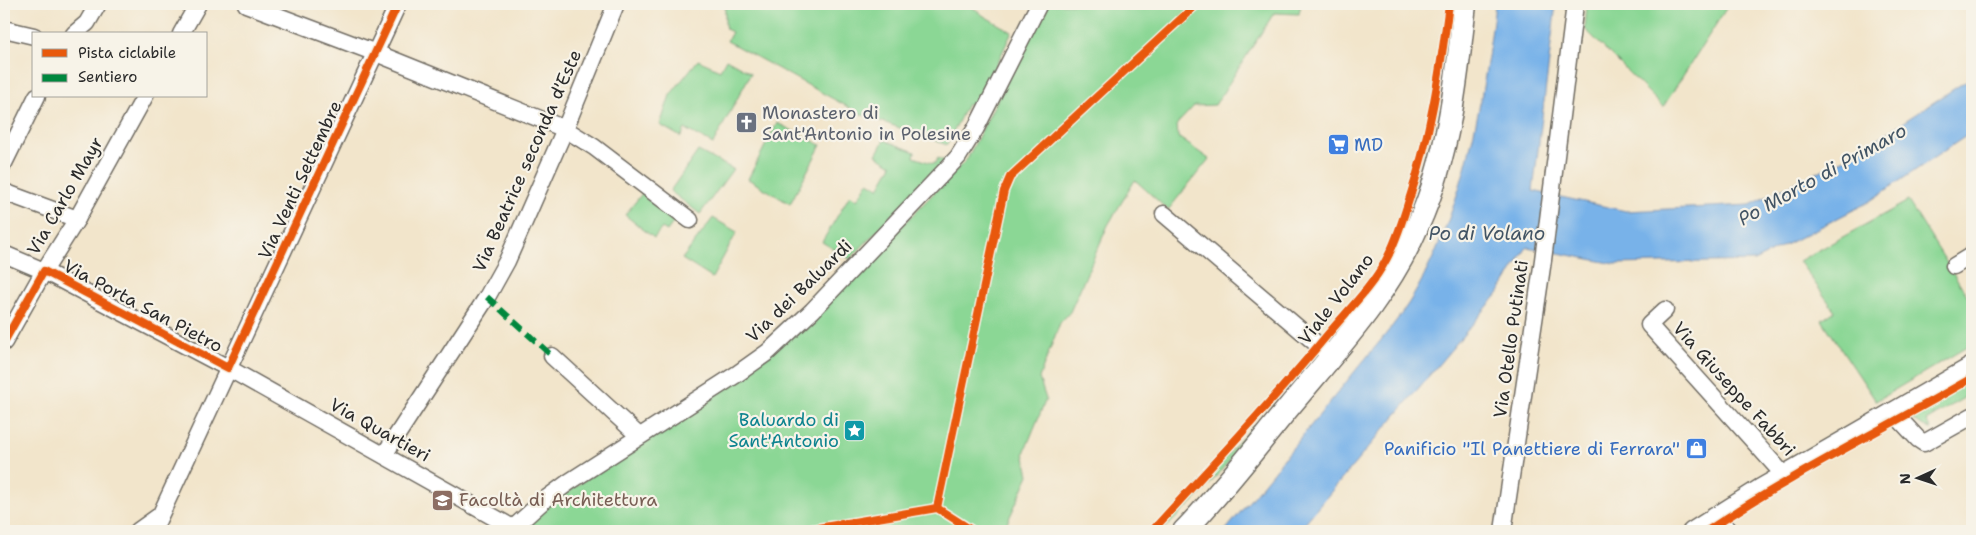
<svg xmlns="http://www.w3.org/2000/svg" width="1976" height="535" viewBox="0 0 1976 535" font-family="'Shantell Sans',sans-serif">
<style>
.green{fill:#8bd795;stroke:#5b8160}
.water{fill:#78b2e9;stroke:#526e8a}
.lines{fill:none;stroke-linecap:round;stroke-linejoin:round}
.minor-casing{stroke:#716c63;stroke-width:19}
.secondary-casing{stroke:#716c63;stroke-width:25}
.minor{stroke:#fff;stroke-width:16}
.secondary{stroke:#fff;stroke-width:22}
.quiet{stroke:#00873e;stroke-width:6;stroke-dasharray:12 6;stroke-linecap:butt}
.cycleway-casing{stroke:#f7f3e8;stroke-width:11}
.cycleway{stroke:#e8590c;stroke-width:8}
.labels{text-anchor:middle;stroke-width:4.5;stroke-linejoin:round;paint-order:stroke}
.worship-label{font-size:18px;fill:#5b616d;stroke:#f7f3e8;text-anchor:start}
.shop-label{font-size:18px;fill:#366cbe;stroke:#f7f3e8;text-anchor:start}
.street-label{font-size:18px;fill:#2b2b2b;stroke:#f7f3e8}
.culture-label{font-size:18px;fill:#0d838f;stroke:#f7f3e8;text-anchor:end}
.education-label{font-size:18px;fill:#785e54;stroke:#f7f3e8;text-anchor:start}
.water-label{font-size:19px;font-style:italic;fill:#425464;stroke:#f7f3e8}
</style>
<rect width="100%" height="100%" fill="#f7f3e8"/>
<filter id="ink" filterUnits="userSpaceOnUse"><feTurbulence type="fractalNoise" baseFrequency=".02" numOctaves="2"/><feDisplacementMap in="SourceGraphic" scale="10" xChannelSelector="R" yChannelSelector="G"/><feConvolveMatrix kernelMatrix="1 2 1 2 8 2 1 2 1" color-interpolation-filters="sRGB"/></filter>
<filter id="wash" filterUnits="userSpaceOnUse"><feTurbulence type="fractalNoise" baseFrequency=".0096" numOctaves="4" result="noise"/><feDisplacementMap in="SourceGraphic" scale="20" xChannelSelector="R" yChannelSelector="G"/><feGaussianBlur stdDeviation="1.12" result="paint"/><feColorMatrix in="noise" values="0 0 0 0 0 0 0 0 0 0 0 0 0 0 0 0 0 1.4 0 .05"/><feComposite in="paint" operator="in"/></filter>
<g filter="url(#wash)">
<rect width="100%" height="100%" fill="#f2e5cb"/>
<g class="green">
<path d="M725 4H968L984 16 1012 32 976 108 967 104 947 145 861 114 727 41 732 32 726 29 725 25Z"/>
<path d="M1046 4H1301L1299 14 1274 13 1215 105 1194 106 1177 124 1178 137 1209 159 1168 210 1135 180 1108 225 1070 312 1060 323 1039 378 1046 399 1024 453 1029 475 1007 523 1017 531H536L527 521 810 320 967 159Z"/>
<path d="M1587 4H1729L1663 107 1585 29Z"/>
<path d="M726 59 751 73 713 144 685 129 681 137 660 125 670 95 698 60 720 70Z"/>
<path d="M777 123 821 145 790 204 748 179Z"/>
<path d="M884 140 915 152 914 157 934 164 938 158 945 161 850 259 822 242 850 195 857 200 868 182 879 188 892 165 876 155Z"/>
<path d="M698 151 733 169 700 214 670 191Z"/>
<path d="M644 191 678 216 667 231 662 228 654 238 625 215Z"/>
<path d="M1908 201 1972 303V344L1876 401 1822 320 1835 311 1799 261Z"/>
<path d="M713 218 737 232 712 278 682 259Z"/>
<path d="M1972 373V393L1926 421 1931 430 1902 414Z"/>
<path d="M1256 423 1260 425 1202 493 1162 531H1156Z"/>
</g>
<path class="water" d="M1495 4H1556L1533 191 1626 211 1750 205 1853 155 1972 77V132L1867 203 1754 261 1615 264 1527 247 1498 294 1298 531H1225C1266 481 1306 431 1347 381 1370 352 1398 323 1416 291 1464 206 1484 99 1495 4Z"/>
</g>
<g filter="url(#ink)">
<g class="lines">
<defs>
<g id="minor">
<path d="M246 4 376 53 565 129 594 147 690 220"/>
<path d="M4 29 34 36"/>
<path d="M74 34 87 23 98 4"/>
<path d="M181 34 198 4"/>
<path d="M4 163 37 96"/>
<path d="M4 192 77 219"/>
<path d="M1164 214 1331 356"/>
<path d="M4 254 44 271 228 368 513 528"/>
<path d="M1954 266 1972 255"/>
<path d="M1665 310 1649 325 1783 474"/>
<path d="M4 342 44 271 77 219 145 96"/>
<path d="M552 356 639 436"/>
<path d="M1892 411 1918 439 1924 443 1972 416"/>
<path d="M384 455 487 297 507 261 565 129 616 4"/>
<path d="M1714 515 1729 531"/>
<path d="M138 531 159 516"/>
<path d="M153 531 398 4"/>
<path d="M510 531 543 501 569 482 737 374 768 352 812 311 958 157 976 128 1039 4"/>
<path d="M1503 531 1543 260 1575 4"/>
<path d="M1691 531 1759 488 1972 365"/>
</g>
<path id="secondary" d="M1184 531C1222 492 1255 448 1289 407 1337 349 1389 294 1418 225 1449 156 1457 78 1465 4"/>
</defs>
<use href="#minor" class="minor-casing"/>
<use href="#secondary" class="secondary-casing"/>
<use href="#minor" class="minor"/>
<use href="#secondary" class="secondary"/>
<g class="quiet">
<path d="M487 297 552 356"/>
<path d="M513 528 515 531"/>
</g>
<defs>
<g id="cycleway">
<path d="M4 342 44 271 228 368 398 4"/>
<path d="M937 508 1004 191 1010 177 1197 4"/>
<path d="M800 531 937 508 973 531"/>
<path d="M1152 531C1211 466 1272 402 1328 334 1348 310 1372 287 1386 260 1396 242 1402 222 1408 203 1430 138 1440 72 1449 4"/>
<path d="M1707 531C1792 474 1884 429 1972 378"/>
</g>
</defs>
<use href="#cycleway" class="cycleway-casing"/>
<use href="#cycleway" class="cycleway"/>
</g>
</g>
<defs>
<symbol id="church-square" viewBox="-11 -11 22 22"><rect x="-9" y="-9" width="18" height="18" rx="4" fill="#6b7280" stroke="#f7f3e8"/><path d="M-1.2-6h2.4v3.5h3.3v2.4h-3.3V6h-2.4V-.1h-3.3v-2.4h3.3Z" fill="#fff"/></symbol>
<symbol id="supermarket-square" viewBox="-11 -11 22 22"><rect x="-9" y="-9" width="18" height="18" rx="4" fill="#3f7fe0" stroke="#f7f3e8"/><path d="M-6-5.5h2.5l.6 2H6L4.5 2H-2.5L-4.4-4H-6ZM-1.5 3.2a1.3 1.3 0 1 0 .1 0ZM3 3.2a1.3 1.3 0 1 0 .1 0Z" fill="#fff"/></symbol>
<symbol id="sight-square" viewBox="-11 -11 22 22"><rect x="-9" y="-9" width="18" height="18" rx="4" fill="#0f9aa8" stroke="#f7f3e8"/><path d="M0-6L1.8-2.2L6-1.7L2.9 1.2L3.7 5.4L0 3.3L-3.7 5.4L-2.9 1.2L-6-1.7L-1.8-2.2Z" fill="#fff"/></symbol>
<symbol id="shop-square" viewBox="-11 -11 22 22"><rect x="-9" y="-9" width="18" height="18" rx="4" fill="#3f7fe0" stroke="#f7f3e8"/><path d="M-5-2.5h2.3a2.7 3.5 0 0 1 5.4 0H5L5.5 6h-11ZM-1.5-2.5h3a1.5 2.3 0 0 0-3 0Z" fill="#fff"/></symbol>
<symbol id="university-square" viewBox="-11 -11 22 22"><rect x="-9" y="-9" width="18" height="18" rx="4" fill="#8d6e63" stroke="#f7f3e8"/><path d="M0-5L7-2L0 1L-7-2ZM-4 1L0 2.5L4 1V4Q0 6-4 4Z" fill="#fff"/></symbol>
</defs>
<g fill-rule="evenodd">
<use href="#church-square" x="734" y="110" width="25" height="25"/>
<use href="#supermarket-square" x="1326" y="132" width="25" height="25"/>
<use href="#sight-square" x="842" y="418" width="25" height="25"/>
<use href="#shop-square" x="1684" y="436" width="25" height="25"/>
<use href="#university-square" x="430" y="488" width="25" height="25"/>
</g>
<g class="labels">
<g class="worship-label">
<text x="762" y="119">Monastero di<tspan x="762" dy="21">Sant'Antonio in Polesine</tspan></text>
</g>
<g class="shop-label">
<text x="1354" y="151">MD</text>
<text x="1680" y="455" text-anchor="end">Panificio "Il Panettiere di Ferrara"</text>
</g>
<g class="street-label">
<text transform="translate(527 161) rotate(-66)" y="6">Via Beatrice seconda d'Este</text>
<text transform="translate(300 180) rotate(-65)" y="6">Via Venti Settembre</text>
<text transform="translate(65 196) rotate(-60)" y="6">Via Carlo Mayr</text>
<text transform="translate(799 291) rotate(-44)" y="6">Via dei Baluardi</text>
<text transform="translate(1336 299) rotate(-52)" y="6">Viale Volano</text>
<text transform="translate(143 306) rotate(28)" y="6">Via Porta San Pietro</text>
<text transform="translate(1511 339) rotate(-82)" y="6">Via Otello Putinati</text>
<text transform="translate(1734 389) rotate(48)" y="6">Via Giuseppe Fabbri</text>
<text transform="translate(380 430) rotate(29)" y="6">Via Quartieri</text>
</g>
<g class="culture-label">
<text x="839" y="426">Baluardo di<tspan x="839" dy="21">Sant'Antonio</tspan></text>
</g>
<g class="education-label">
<text x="459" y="506">Facoltà di Architettura</text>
</g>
<g class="water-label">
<text transform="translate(1822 174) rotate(-29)" y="7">Po Morto di Primaro</text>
<text x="1487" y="240">Po di Volano</text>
</g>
</g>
<rect width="1976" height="535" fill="none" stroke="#f7f3e8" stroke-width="20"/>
<rect x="32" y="32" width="175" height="65" fill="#f7f3e8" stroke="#a5a39c"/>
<rect x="42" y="49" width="25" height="8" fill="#e8590c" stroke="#a5a39c"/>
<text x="78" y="58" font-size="15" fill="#2b2b2b">Pista ciclabile</text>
<rect x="42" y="74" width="25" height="8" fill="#00873e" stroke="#a5a39c"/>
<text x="78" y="82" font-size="15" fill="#2b2b2b">Sentiero</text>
<g transform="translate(1918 478) rotate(267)" stroke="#f7f3e8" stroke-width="4" paint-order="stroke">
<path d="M0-4L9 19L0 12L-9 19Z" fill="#2b2b2b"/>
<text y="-8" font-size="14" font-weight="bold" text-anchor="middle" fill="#2b2b2b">N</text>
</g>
</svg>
